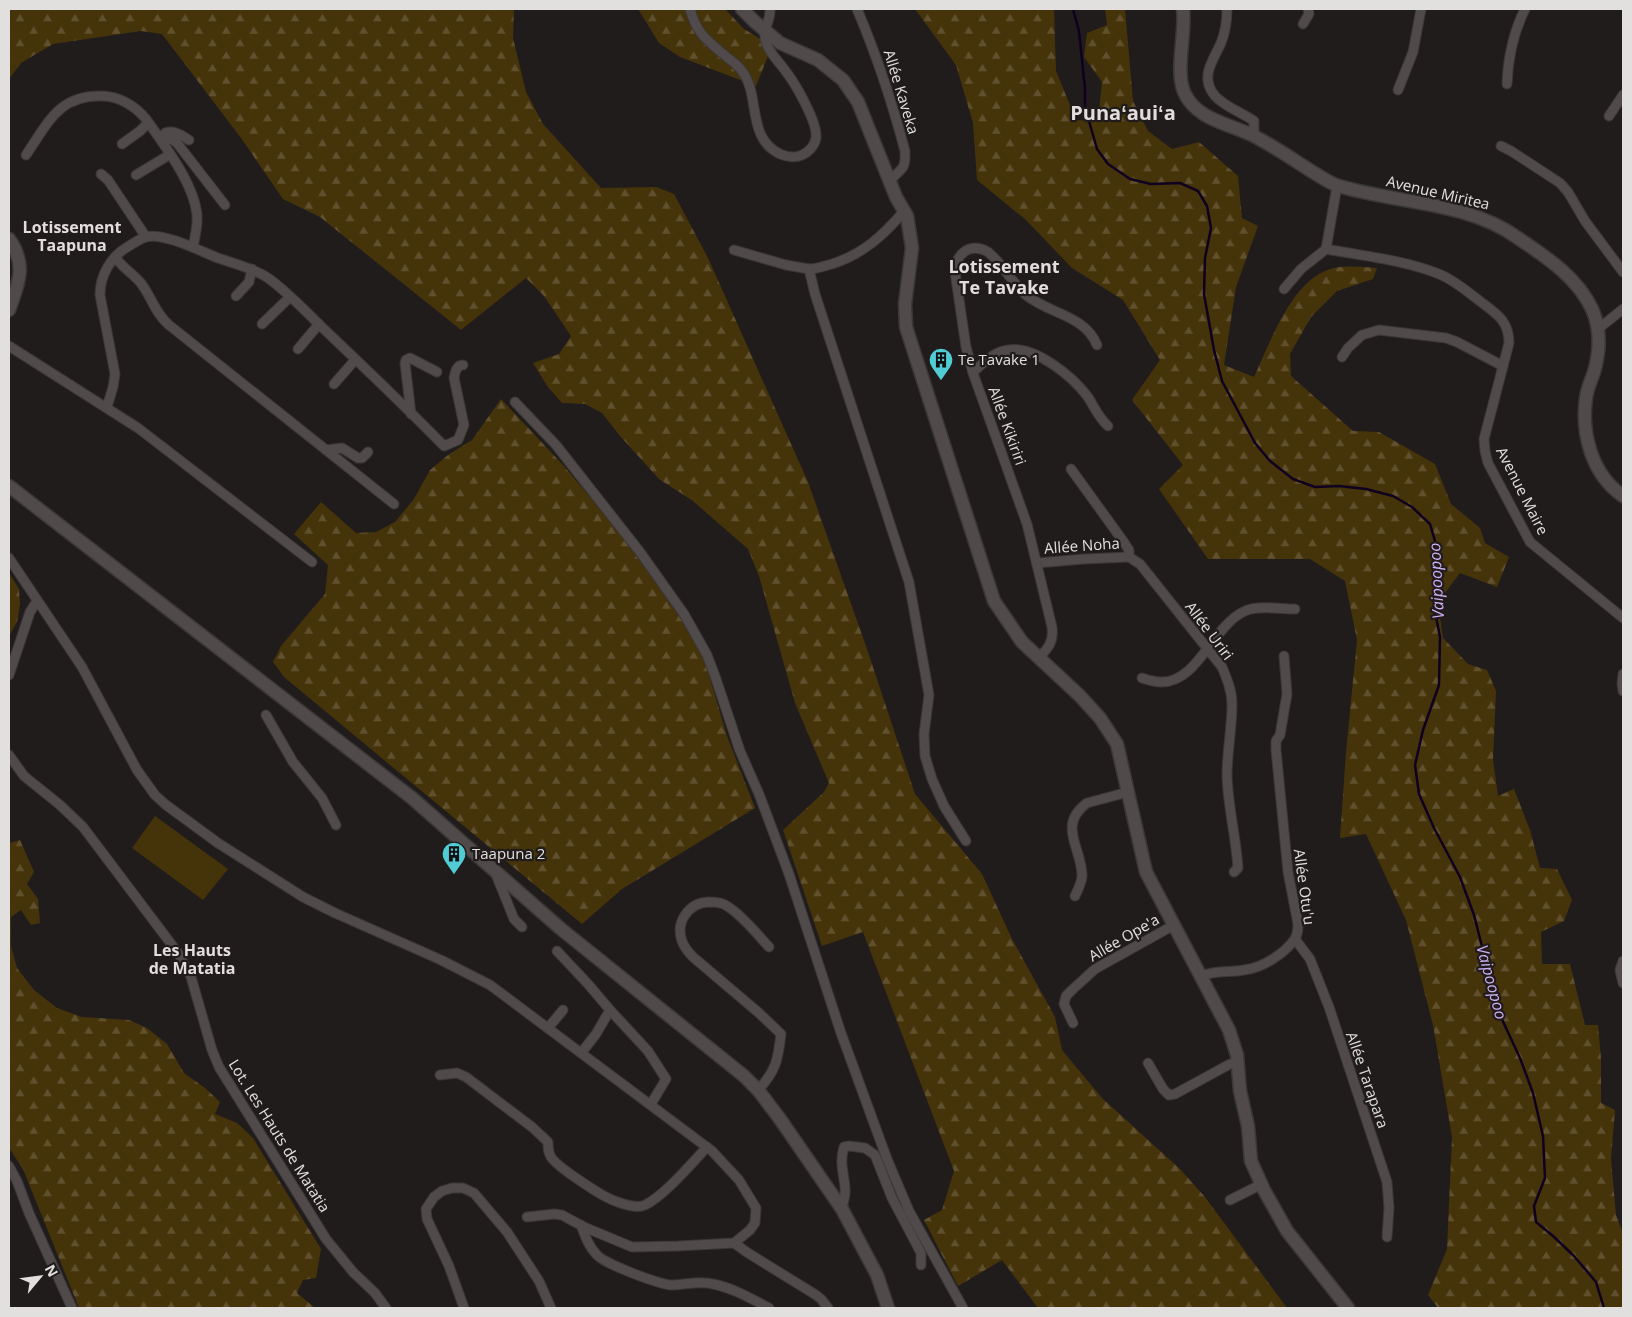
<svg xmlns="http://www.w3.org/2000/svg" width="1632" height="1317" viewBox="0 0 1632 1317" font-family="'Open Sans',sans-serif">
<style>
.forest{fill:url(#forest-firs)}
.garden{fill:#45330a}
.lines{fill:none;stroke-linecap:round;stroke-linejoin:round}
.stream{stroke:#100020;stroke-width:2.5}
.street-casing{stroke:#3a3737;stroke-width:11}
.secondary-casing{stroke:#3a3737;stroke-width:15}
.street{stroke:#504a4a;stroke-width:9}
.secondary{stroke:#504a4a;stroke-width:12}
.labels{text-anchor:middle;stroke-width:4.5;stroke-linejoin:round;paint-order:stroke}
.street-label{font-size:15px;fill:#e2dfdf;stroke:#211c1c}
.poi-label{font-size:15px;fill:#e2dfdf;stroke:#211c1c;text-anchor:start}
.neighbourhood-label{font-size:16px;font-weight:bold;fill:#e4dddd;stroke:#211c1c}
.water-label{font-size:16px;font-style:italic;fill:#d1b0f6;stroke:#211c1c}
.quarter-label{font-size:18px;font-weight:bold;fill:#e4dddd;stroke:#211c1c}
.district-label{font-size:20px;font-weight:bold;fill:#e4dddd;stroke:#211c1c}
</style>
<defs>
<pattern id="forest-firs" width="22" height="20" patternUnits="userSpaceOnUse" patternTransform="scale(1.25)"><rect width="22" height="20" fill="#45330a"/><path d="M5 1l3.5 6h-7zM16 11l3.5 6h-7z" fill="#60502d"/></pattern>
</defs>
<rect width="100%" height="100%" fill="#211c1c"/>
<g class="forest">
<path d="M9 9H514L513 38 526 92 543 124 601 188 656 187 674 194 708 258 808 482 867 649 915 794 982 874 1012 939 1055 1017 1062 1050 1102 1098 1180 1169 1205 1197 1287 1308H1038L1002 1260 958 1286 924 1220 942 1210 954 1171 863 932 822 946 783 830 824 792 829 783 795 703 759 576 748 549 693 501 659 479 620 436 602 413 585 404 562 403 548 387 533 363 559 354 571 336 544 296 526 278 461 330 320 217 283 199 241 138 162 34 141 31 53 44 21 63 9 79Z"/>
<path d="M638 9H725L744 29 772 46 756 86 680 57 659 43Z"/>
<path d="M915 9H1054L1056 71 1076 120 1098 121 1102 82 1084 57 1087 33 1107 25 1105 9H1125L1133 101 1148 131 1172 149 1199 142 1238 176 1242 218 1258 226 1236 287 1224 365 1254 377C1269 345 1289 288 1323 272 1339 264 1359 267 1377 268L1373 279 1337 291 1311 317 1290 354 1291 376 1353 431 1379 432 1435 464 1451 504 1480 528 1485 543 1509 557 1497 587 1460 573 1438 602 1443 638 1468 664 1487 670 1496 691 1493 760 1498 796 1514 789 1530 830 1540 868 1557 869 1572 900 1564 921 1541 932 1542 964H1570L1585 1025H1598L1601 1058V1103L1615 1110 1611 1159 1616 1215 1623 1233V1308H1438L1428 1295 1447 1249 1452 1137 1433 1025 1406 920 1366 834 1340 838 1346 752 1357 640 1345 581 1310 559H1208L1159 489 1183 465 1132 400 1160 360 1123 300 1072 268 1026 220 977 180 973 123 956 65Z"/>
<path d="M501 399 563 465 616 528 683 621 703 655 727 736 755 808 622 889 582 924 284 677 273 662 281 646 325 594 328 565 294 534 321 502 356 533 376 532 395 522 414 499 430 470 448 455 472 440Z"/>
<path d="M9 573 19 589 20 604 17 622 9 636Z"/>
<path d="M20 840 34 872 27 884 38 899 40 923 31 925 21 910 11 917V946L17 968 34 990 57 1008 82 1017 129 1020 147 1028 167 1044 184 1073 205 1088 220 1102 215 1114 237 1123 253 1138 321 1249 316 1278 303 1280 297 1293 315 1308H79L23 1169 9 1148V843Z"/>
</g>
<path class="garden" d="M155 816 228 869 203 900 132 848Z"/>
<g class="lines">
<path class="stream" d="M1073 9 1079 31 1085 89V107L1097 149 1108 164 1130 179 1151 184 1180 183 1198 191 1207 206 1211 228 1205 258 1204 294 1214 350 1222 381 1255 443 1270 461 1293 479 1315 487 1339 486 1366 489 1393 496 1412 507 1430 524 1437 548V573L1434 607 1440 637 1439 685 1423 730 1415 765 1419 794 1434 828 1460 877 1474 915 1499 1013 1520 1058 1533 1093 1543 1136 1545 1178 1534 1206 1536 1222 1553 1236 1574 1256 1596 1282 1604 1308"/>
<defs>
<g id="street">
<path d="M690 9C697 35 708 41 728 58 733 62 739 66 742 71 761 96 746 138 780 154 787 157 796 158 802 155 809 152 815 145 816 138 818 123 796 85 787 73 781 64 771 55 767 45 760 28 771 24 770 9"/>
<path d="M857 9C877 56 892 102 905 151 906 172 900 168 890 181"/>
<path d="M1227 9C1227 20 1225 33 1221 43 1213 61 1199 77 1215 96 1225 107 1241 112 1254 121V136"/>
<path d="M1303 24 1309 14 1308 9"/>
<path d="M1507 84C1508 57 1513 33 1525 9"/>
<path d="M1398 90 1413 52 1421 9"/>
<path d="M1609 116 1623 95"/>
<path d="M164 138 173 140 177 143 225 205"/>
<path d="M163 141 165 133C174 130 181 135 189 140"/>
<path d="M122 144 140 131 148 123"/>
<path d="M1501 146 1511 151 1560 183 1568 192 1585 221 1623 272"/>
<path d="M26 155C48 123 59 94 103 96 121 97 134 105 146 119 164 145 194 183 197 215 198 226 195 236 193 247"/>
<path d="M101 174 108 180 146 237"/>
<path d="M136 175 169 155"/>
<path d="M1337 186 1326 249C1364 256 1404 260 1439 274 1454 280 1468 292 1481 302 1497 314 1509 321 1509 343L1484 439 1485 451 1488 463 1530 542 1623 618"/>
<path d="M904 211C884 235 863 254 832 264 824 266 817 269 809 269L815 294 909 582 929 695 924 734 925 756 932 779 944 806 966 841"/>
<path d="M734 250 786 265 809 269"/>
<path d="M115 257C122 267 132 273 140 282 152 297 154 312 169 325L394 504"/>
<path d="M1284 289 1301 269 1326 249"/>
<path d="M236 296 249 282 252 269"/>
<path d="M262 324 290 297"/>
<path d="M1598 329 1623 309"/>
<path d="M9 346 138 428 312 562"/>
<path d="M298 349 319 324"/>
<path d="M1342 357 1348 348 1362 335 1379 330 1446 338 1457 342 1503 366"/>
<path d="M973 372C984 363 993 352 1008 350 1035 345 1073 377 1088 397 1095 408 1098 417 1108 426"/>
<path d="M334 384 355 360"/>
<path d="M515 402 556 445 640 552 684 614 707 655 715 676 740 751 759 794 789 874 841 1033 887 1159 909 1211 963 1308"/>
<path d="M107 407 113 387 115 374 100 295C100 275 111 256 129 246 134 243 141 238 146 237 164 232 202 252 218 258 235 264 253 268 268 278 289 293 308 314 327 332 366 369 406 407 444 446L458 440 464 425 454 378C455 373 456 365 463 365"/>
<path d="M411 414 405 363 406 360 410 358 437 372"/>
<path d="M326 450 342 448 358 458H362L368 452"/>
<path d="M1071 469 1123 541 1129 550V557L1140 564 1222 667C1227 679 1232 691 1232 704 1232 728 1227 752 1227 776 1228 807 1236 837 1238 868L1234 872"/>
<path d="M9 558 82 667 137 770 155 795 166 805 218 843 303 897 335 913 441 960 490 985 712 1151 739 1180 756 1208 755 1223 750 1230 734 1243 678 1246 632 1247 584 1227 562 1215 554 1214 527 1217"/>
<path d="M1037 563 1084 559 1129 557"/>
<path d="M1039 658C1048 648 1054 642 1052 627L1027 524 973 373 966 347 955 272C956 253 970 242 988 252 1003 264 1012 283 1026 295 1049 314 1085 315 1097 345"/>
<path d="M1623 674 1622 684 1623 691"/>
<path d="M9 675 30 612 37 601"/>
<path d="M1142 678C1148 680 1155 682 1161 682 1198 683 1213 625 1245 611 1257 605 1281 609 1295 609"/>
<path d="M266 715 293 762 322 798 336 825"/>
<path d="M9 755 24 776 60 805 83 827 178 953 191 977 212 1050 219 1067 326 1239 353 1272 375 1293 386 1308"/>
<path d="M495 872 514 919 522 927"/>
<path d="M1075 896C1078 890 1081 884 1082 877 1083 849 1056 826 1087 803L1128 792"/>
<path d="M1295 939 1310 959 1329 1007 1387 1182 1389 1208 1387 1237"/>
<path d="M557 951 588 984 610 1010 596 1034 582 1052"/>
<path d="M1623 961 1620 970 1623 983"/>
<path d="M1201 976C1218 969 1228 973 1244 970 1262 968 1284 954 1294 940 1298 935 1298 930 1298 924L1288 872 1276 750V741L1280 735 1287 694 1284 656"/>
<path d="M610 1010 648 1051 666 1079 651 1104"/>
<path d="M1073 1023 1064 1004 1066 996 1072 990 1095 969 1174 925"/>
<path d="M548 1028 563 1010"/>
<path d="M1148 1063 1163 1089 1169 1095 1175 1094 1230 1064 1238 1062"/>
<path d="M440 1075 457 1073 466 1077 532 1127 548 1142C548 1148 548 1152 551 1157 557 1167 603 1197 615 1201 623 1204 636 1209 645 1205 664 1196 692 1163 707 1147"/>
<path d="M758 1090C776 1071 778 1060 781 1034L759 1013 693 957C688 952 684 947 682 941 675 922 689 903 708 902 714 902 722 902 727 906 742 915 757 934 769 947"/>
<path d="M9 1166 17 1181 29 1213 72 1308"/>
<path d="M1230 1200 1262 1184"/>
<path d="M842 1209C843 1202 846 1195 845 1188 844 1173 839 1162 844 1147L849 1146 865 1148 875 1155 892 1198 921 1253V1265"/>
<path d="M581 1225C585 1236 589 1247 597 1255 605 1264 658 1284 671 1285 685 1285 700 1280 713 1284 733 1288 752 1299 769 1308"/>
<path d="M734 1243 748 1253 816 1295 821 1299 828 1308"/>
<path d="M464 1308 449 1266 427 1219 426 1209 434 1197 442 1191 452 1188H463L474 1193 507 1232 539 1281 551 1308"/>
</g>
<g id="secondary">
<path d="M742 9 755 22 780 43 818 60 843 80 858 102 896 197 907 216 912 248 905 304 906 327 994 601 1022 642 1080 696 1100 718 1117 744 1146 872 1229 1030 1237 1055 1240 1091 1248 1126 1251 1161 1264 1190 1287 1231 1348 1308"/>
<path d="M1183 9C1186 34 1175 70 1184 92 1196 120 1230 124 1254 136 1275 147 1295 161 1316 174 1323 178 1331 184 1339 186 1399 204 1466 201 1518 238 1546 257 1577 277 1592 309 1601 329 1600 351 1594 372 1591 381 1587 389 1586 398 1581 434 1592 475 1623 496"/>
<path d="M9 239C27 264 19 283 9 310"/>
<path d="M9 486 412 798 561 929 744 1076 758 1090 780 1119 842 1209 877 1275 888 1308"/>
</g>
</defs>
<use href="#street" class="street-casing"/>
<use href="#secondary" class="secondary-casing"/>
<use href="#street" class="street"/>
<use href="#secondary" class="secondary"/>
</g>
<defs>
<symbol id="building-pin" viewBox="-11 -11 22 30"><path d="M0 17L-7.5 6A9.5 9.5 0 1 1 7.5 6Z" fill="#51ccd5" stroke="#211c1c"/><path d="M-4-6H4V6H1V3H-1V6H-4ZM-2.5-4.3h1.7v1.8h-1.7ZM.8-4.3h1.7v1.8H.8ZM-2.5-1h1.7V.8h-1.7ZM.8-1h1.7V.8H.8Z" fill="#111"/></symbol>
</defs>
<g fill-rule="evenodd">
<use href="#building-pin" x="927" y="346" width="28" height="38"/>
<use href="#building-pin" x="440" y="840" width="28" height="38"/>
</g>
<g class="labels">
<g class="street-label">
<text transform="translate(901 92) rotate(73)" y="5">Allée Kaveka</text>
<text transform="translate(1438 193) rotate(13)" y="5">Avenue Miritea</text>
<text transform="translate(1007 426) rotate(70)" y="5">Allée Kikiriri</text>
<text transform="translate(1522 491) rotate(63)" y="5">Avenue Maire</text>
<text transform="translate(1082 546) rotate(-4)" y="5">Allée Noha</text>
<text transform="translate(1209 631) rotate(53)" y="5">Allée Uriri</text>
<text transform="translate(1304 887) rotate(82)" y="5">Allée Otu'u</text>
<text transform="translate(1124 938) rotate(-30)" y="5">Allée Ope'a</text>
<text transform="translate(1367 1080) rotate(71)" y="5">Allée Tarapara</text>
<text transform="translate(279 1136) rotate(58)" y="5">Lot. Les Hauts de Matatia</text>
</g>
<g class="poi-label">
<text x="958" y="365">Te Tavake 1</text>
<text x="472" y="859">Taapuna 2</text>
</g>
<g class="neighbourhood-label">
<text x="72" y="233">Lotissement<tspan x="72" dy="18">Taapuna</tspan></text>
<text x="192" y="956">Les Hauts<tspan x="192" dy="18">de Matatia</tspan></text>
</g>
<g class="water-label">
<text transform="translate(1436 581) rotate(-93)" y="6">Vaipoopoo</text>
<text transform="translate(1492 982) rotate(75)" y="6">Vaipoopoo</text>
</g>
<g class="quarter-label">
<text x="1004" y="273">Lotissement<tspan x="1004" dy="21">Te Tavake</tspan></text>
</g>
<g class="district-label">
<text x="1123" y="120">Punaʻauiʻa</text>
</g>
</g>
<rect width="1632" height="1317" fill="none" stroke="#e2dfdf" stroke-width="20"/>
<g transform="translate(40 1277) rotate(61)" stroke="#211c1c" stroke-width="4" paint-order="stroke">
<path d="M0-4L9 19L0 12L-9 19Z" fill="#e2dfdf"/>
<text y="-8" font-size="14" font-weight="bold" text-anchor="middle" fill="#e2dfdf">N</text>
</g>
</svg>
